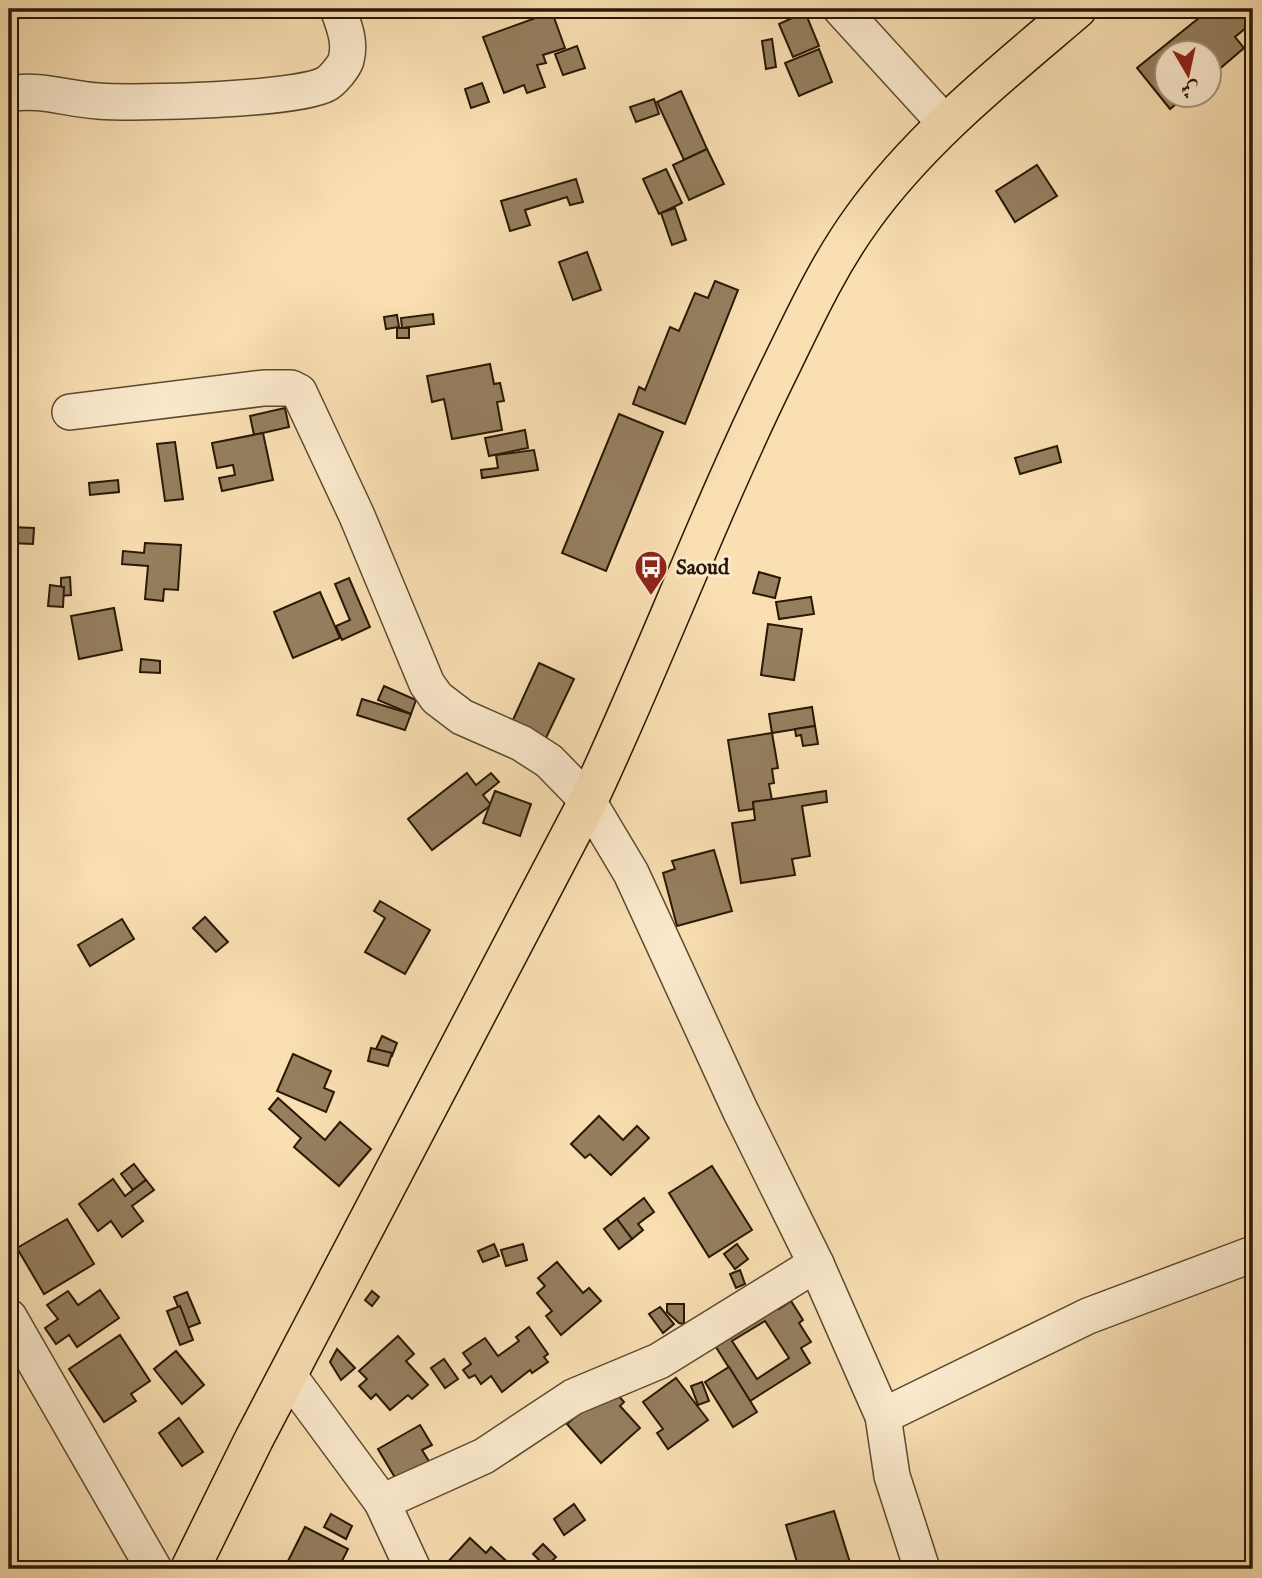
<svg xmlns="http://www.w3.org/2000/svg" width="1262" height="1578" viewBox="0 0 1262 1578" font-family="'IM FELL English',Amiri,serif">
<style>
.building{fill:#957f5f;stroke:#281805;stroke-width:2;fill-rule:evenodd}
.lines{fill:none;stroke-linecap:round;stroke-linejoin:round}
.minor-casing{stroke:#5c4a30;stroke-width:38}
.major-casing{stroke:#281805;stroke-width:41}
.minor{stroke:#fbeacd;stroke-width:35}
.major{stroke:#f9dfb2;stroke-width:38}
.labels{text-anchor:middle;stroke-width:6;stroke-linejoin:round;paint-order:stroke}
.poi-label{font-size:21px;font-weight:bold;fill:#281805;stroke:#fbeacd;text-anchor:start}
</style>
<rect width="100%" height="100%" fill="#f9dfb2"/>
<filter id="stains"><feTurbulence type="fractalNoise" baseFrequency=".00286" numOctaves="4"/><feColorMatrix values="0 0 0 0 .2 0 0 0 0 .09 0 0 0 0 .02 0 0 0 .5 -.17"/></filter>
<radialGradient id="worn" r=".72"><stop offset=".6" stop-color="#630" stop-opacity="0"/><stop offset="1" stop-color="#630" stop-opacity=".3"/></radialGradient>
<g class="building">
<path d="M1210 9H1253V22L1235 37 1244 48 1210 77V52H1168V94H1188L1170 109 1137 68Z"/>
<path d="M552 12 565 48 543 55 546 63 537 65 545 87 527 93 524 85 504 93 483 37Z"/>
<path d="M805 12 819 46 793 57 779 24Z"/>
<path d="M772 39 776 67 766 69 762 41Z"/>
<path d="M577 46 585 68 563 75 555 54Z"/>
<path d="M819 49 832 82 799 96 785 63Z"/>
<path d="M482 83 489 102 471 108 465 89Z"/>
<path d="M681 91 707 149 684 160 657 102Z"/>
<path d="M654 99 659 114 636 122 630 107Z"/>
<path d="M707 149 724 184 689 200 673 165Z"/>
<path d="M1037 165 1057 196 1015 222 996 191Z"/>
<path d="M666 169 682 203 659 214 643 179Z"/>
<path d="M576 179 583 202 570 205 567 197 525 210 530 225 510 231 501 201Z"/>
<path d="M675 208 686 240 672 245 661 213Z"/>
<path d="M587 252 601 290 573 300 559 262Z"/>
<path d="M715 281 738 290 685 424 633 404 639 387 645 390 670 327 679 331 695 293 708 298Z"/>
<path d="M433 314 434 324 402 328 401 318Z"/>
<path d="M397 315 399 327 386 329 384 317Z"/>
<rect x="397" y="328" width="12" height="10"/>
<path d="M490 364 494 384 500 383 504 401 497 402 502 430 452 439 444 399 432 402 427 376Z"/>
<path d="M285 408 289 427 254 435 250 416Z"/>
<path d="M619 414 663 432 606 571 562 553Z"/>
<path d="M525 430 528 448 489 456 485 438Z"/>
<path d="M263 433 273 480 222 491 219 478 235 475 233 465 217 468 212 443Z"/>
<path d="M175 442 183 499 165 501 157 444Z"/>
<path d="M1057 446 1061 462 1020 474 1015 458Z"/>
<path d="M534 450 538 470 482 478 481 470 498 468 496 455Z"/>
<path d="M118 480 119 492 90 495 89 483Z"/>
<path d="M9 527 34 528 33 544 9 543Z"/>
<path d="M145 543 181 545 178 590 164 589 163 601 145 599 148 566 122 564 123 551 144 553Z"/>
<path d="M759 572 780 578 775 598 753 593Z"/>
<path d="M70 577 71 595 61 596V578Z"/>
<path d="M349 578 370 627 342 640 336 626 350 620 335 584Z"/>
<path d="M50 585 64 587 63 607 48 606Z"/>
<path d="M320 592 340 638 293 658 274 612Z"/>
<path d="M811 597 814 614 779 619 776 602Z"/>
<path d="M114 608 122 650 79 659 71 616Z"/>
<path d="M768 624 802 629 794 680 761 675Z"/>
<path d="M141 659 160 661V673L140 672Z"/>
<path d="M539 663 574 679 545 740 511 724Z"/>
<path d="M384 686 416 700 411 714 378 700Z"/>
<path d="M362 699 411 714 405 730 357 715Z"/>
<path d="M812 707 815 726 772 733 769 714Z"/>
<path d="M815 726 818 744 803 746 801 735 796 736 795 729Z"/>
<path d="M772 733 778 768 772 769 774 783 769 784 772 800 753 802 754 809 739 811 728 740Z"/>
<path d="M467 773 476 785 491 773 499 782 483 795 491 805 432 850 408 819Z"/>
<path d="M495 791 531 804 520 836 483 823Z"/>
<path d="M826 791 827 802 802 806 810 856 792 859 795 875 741 883 732 823 755 820 753 802Z"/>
<path d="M714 850 732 911 677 926 663 873 675 869 672 861Z"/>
<path d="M380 901 430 930 405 974 365 952 385 918 374 911Z"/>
<path d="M205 917 228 942 216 952 193 928Z"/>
<path d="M122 919 134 939 90 966 78 945Z"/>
<path d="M382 1036 397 1043 392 1056 376 1049Z"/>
<path d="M371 1048 392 1053 388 1066 368 1061Z"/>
<path d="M293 1054 331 1071 324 1088 334 1092 326 1112 277 1091Z"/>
<path d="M278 1098 325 1140 340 1122 371 1149 339 1186 294 1147 301 1138 269 1109Z"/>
<path d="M599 1116 623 1140 637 1126 649 1138 611 1175 590 1154 585 1158 571 1144Z"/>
<path d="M134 1164 146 1180 133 1190 121 1174Z"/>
<path d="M712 1166 752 1230 709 1257 669 1193Z"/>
<path d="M113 1179 125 1196 146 1180 154 1190 132 1206 143 1221 122 1237 111 1221 98 1231 79 1204Z"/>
<path d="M644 1198 654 1212 638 1224 643 1230 632 1239 617 1219Z"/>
<path d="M67 1219 94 1264 44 1294 17 1248Z"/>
<path d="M617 1219 632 1239 619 1249 604 1229Z"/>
<path d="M494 1244 499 1256 483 1262 478 1251Z"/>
<path d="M523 1244 527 1260 506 1266 501 1250Z"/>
<path d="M737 1244 748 1259 735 1269 724 1254Z"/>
<path d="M557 1262 583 1293 589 1288 601 1301 561 1335 546 1316 552 1311 537 1293 545 1286 538 1278Z"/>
<path d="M740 1270 745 1284 736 1288 730 1274Z"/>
<path d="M100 1290 119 1318 77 1347 69 1335 56 1344 45 1328 58 1319 47 1305 68 1291 78 1305Z"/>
<path d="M372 1291 379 1297 372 1306 365 1300Z"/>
<path d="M187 1292 200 1323 187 1328 174 1297Z"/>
<path d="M771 1297 779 1309 791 1301 803 1320 799 1323 811 1342 801 1348 810 1363 750 1401 709 1336ZM765 1321 789 1358 757 1379 732 1341Z"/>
<path d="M667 1304H684V1324L679 1323 667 1312Z"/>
<path d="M180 1306 193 1340 180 1345 167 1311Z"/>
<path d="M660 1307 674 1324 663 1333 649 1314Z"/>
<path d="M529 1327 548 1354 544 1357 548 1362 532 1373 530 1370 502 1392 491 1376 481 1384 475 1375 469 1378 463 1370 471 1364 463 1353 485 1338 498 1356 519 1341 516 1337Z"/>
<path d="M120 1335 150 1381 131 1394 136 1401 104 1422 69 1369Z"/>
<path d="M398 1336 414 1354 406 1361 428 1385 412 1399 408 1395 390 1410 376 1394 371 1399 359 1386 367 1379 359 1371Z"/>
<path d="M337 1349 355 1368 341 1380 330 1362Z"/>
<path d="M176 1351 204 1385 182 1404 154 1369Z"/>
<path d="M444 1359 458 1379 445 1388 431 1368Z"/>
<path d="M729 1367 757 1412 733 1427 705 1382Z"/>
<path d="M676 1378 708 1420 668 1449 657 1433 663 1429 643 1402Z"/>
<path d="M702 1382 709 1401 698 1405 691 1386Z"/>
<path d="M610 1386 624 1402 620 1406 640 1428 601 1463 567 1424Z"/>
<path d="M179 1418 203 1452 182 1466 159 1433Z"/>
<path d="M420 1425 432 1445 422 1450 432 1466 400 1486 378 1449Z"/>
<path d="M574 1504 585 1520 564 1535 554 1519Z"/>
<path d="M834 1511 852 1569H799L786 1525Z"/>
<path d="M331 1514 352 1526 346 1539 324 1527Z"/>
<path d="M305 1527 348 1549 338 1569H284Z"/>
<path d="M470 1538 486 1553 491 1547 515 1569H447L444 1566Z"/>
<path d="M543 1544 556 1557 546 1567 533 1554Z"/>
</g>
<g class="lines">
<defs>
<g id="minor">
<path d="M841 9 946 124"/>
<path d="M9 94C40 88 67 99 98 101 136 104 297 100 326 84 332 81 344 67 346 60 351 42 344 26 338 9"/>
<path d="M70 412 264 388H291L299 392 357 516 427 684 437 698 462 717 521 743 549 761 588 801 631 873 740 1110 816 1264 883 1416 892 1476 922 1569"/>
<path d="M9 1317 154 1569"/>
<path d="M289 1376 382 1502 484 1456 573 1397 659 1361 816 1264"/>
<path d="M883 1416 1088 1316 1253 1254"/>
<path d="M382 1502 413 1569"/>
</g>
<path id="major" d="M190 1569 254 1439 588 801C654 661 708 515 776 376 802 323 827 267 862 219 920 138 1002 73 1077 9"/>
</defs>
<use href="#minor" class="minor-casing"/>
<use href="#major" class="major-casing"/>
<use href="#minor" class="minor"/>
<use href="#major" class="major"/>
</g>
<defs>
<symbol id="bus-pin" viewBox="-11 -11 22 30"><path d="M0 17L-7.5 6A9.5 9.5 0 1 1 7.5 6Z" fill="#8f2418" stroke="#fbeacd"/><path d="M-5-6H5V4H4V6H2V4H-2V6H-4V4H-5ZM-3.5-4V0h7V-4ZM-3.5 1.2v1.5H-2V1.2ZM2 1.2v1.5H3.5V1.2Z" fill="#fff"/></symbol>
</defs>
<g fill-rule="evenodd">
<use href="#bus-pin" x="632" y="548" width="38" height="52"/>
</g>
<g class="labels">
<g class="poi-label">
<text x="676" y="574">Saoud</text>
</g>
</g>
<rect width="1262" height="1578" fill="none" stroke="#f9dfb2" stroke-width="35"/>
<rect x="10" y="10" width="1241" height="1557" fill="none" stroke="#281805" stroke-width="3.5"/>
<rect x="18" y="18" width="1227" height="1543" fill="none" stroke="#281805" stroke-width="2"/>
<g transform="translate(1188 74) rotate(171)"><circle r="33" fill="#fbeacd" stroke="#a7967d" stroke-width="2"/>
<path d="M0-5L12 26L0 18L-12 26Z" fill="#8f2418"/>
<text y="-10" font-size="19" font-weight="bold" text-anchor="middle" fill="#281805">ش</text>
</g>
<rect width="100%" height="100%" filter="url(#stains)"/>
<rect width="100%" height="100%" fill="url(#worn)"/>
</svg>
